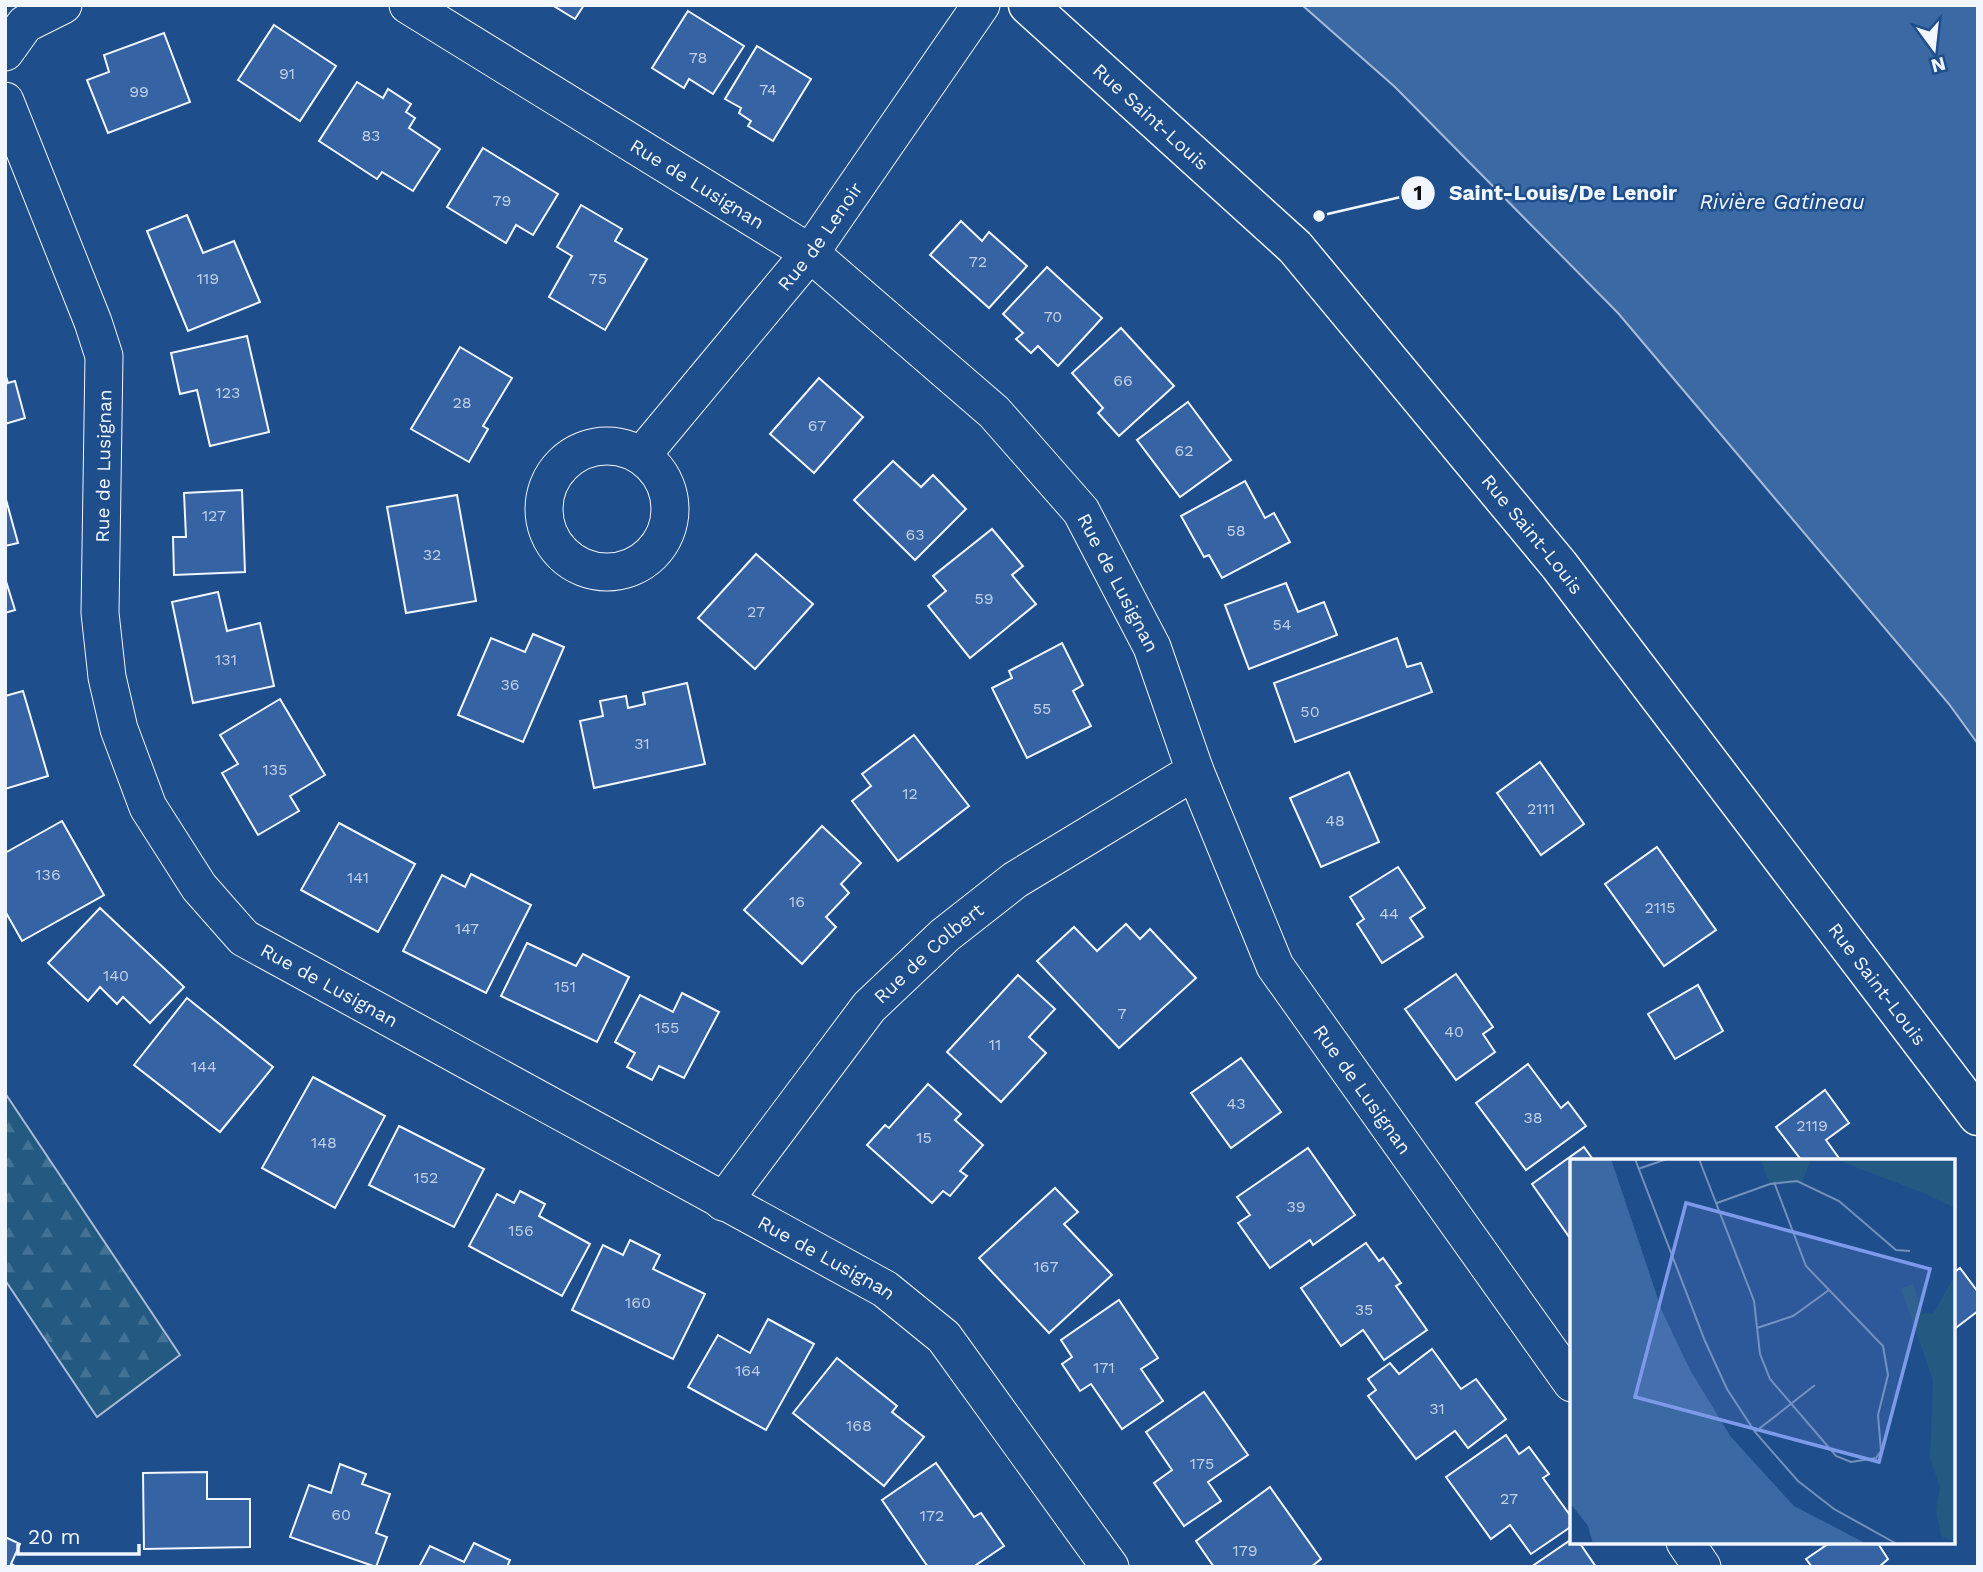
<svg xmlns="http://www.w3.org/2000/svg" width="1983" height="1572" viewBox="0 0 1983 1572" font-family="'Work Sans',sans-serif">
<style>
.forest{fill:url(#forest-firs);stroke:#a8bbd7;stroke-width:2}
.water{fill:#3b69a3;stroke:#a8bbd7;stroke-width:2}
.building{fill:#3563a3;stroke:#f2f6ff;stroke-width:2}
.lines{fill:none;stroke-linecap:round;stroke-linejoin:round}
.minor-casing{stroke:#f2f6ff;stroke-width:39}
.secondary-casing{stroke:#f2f6ff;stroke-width:41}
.minor{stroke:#1f4e8c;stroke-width:37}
.secondary{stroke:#1f4e8c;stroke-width:38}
.labels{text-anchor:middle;stroke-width:5;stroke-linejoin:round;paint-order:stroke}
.number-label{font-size:16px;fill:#c3d1e8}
.street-label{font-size:19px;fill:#f2f6ff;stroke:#1f4e8c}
.water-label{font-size:21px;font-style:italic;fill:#f2f6ff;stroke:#1f4e8c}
.inset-road{fill:none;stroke:#7391ba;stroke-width:2}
.view{fill:#7d9aea;fill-opacity:0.15;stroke:#7d9aea;stroke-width:3.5}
.inset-edge{fill:none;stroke:#f2f6ff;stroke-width:3.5}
.leader{fill:none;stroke:#f2f6ff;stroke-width:2.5}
.callout-dot{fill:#f2f6ff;stroke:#1f4e8c;stroke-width:2.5}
.mark-label{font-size:21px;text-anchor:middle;font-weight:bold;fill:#111}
.callout-label{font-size:21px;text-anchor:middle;font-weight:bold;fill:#f2f6ff;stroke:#1f4e8c;stroke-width:5;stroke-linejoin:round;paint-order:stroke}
</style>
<defs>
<pattern id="forest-firs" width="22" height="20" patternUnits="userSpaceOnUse" patternTransform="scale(1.75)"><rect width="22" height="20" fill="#245a82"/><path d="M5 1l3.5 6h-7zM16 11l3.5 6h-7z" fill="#447295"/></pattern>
</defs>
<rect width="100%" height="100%" fill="#1f4e8c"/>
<path class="forest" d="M5 1093 180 1355 97 1417 5 1280Z"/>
<path class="water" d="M1302 5H1978V744L1949 704 1618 313 1395 87Z"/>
<g class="building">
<path d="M552 5H584L575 19Z"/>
<path d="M688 11 744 46 713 94 689 79 684 88 652 68Z"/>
<path d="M274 25 336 66 300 121 238 80Z"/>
<path d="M164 33 190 102 108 133 87 80 109 72 104 55Z"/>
<path d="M757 46 811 79 773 141 748 126 751 121 739 113 741 108 725 99Z"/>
<path d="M357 82 383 98 388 89 411 104 406 112 415 118 409 128 440 149 413 191 382 172 377 179 319 141Z"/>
<path d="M483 148 558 194 533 235 516 225 506 243 447 207Z"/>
<path d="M581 205 622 229 615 241 647 259 605 330 549 297 572 256 557 247Z"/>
<path d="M187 215 203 253 234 241 260 302 188 331 147 231Z"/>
<path d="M961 221 982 241 989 232 1027 266 989 308 930 255Z"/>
<path d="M1047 267 1102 318 1058 366 1038 346 1031 353 1016 339 1023 333 1003 314Z"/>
<path d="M1121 328 1174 386 1119 436 1098 413 1103 408 1072 373Z"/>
<path d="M247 336 269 432 210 446 197 390 180 394 171 353Z"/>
<path d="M460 347 512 378 483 426 488 429 469 462 411 429Z"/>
<path d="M5 373 8 383 15 381 25 418 5 424Z"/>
<path d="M819 378 863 417 814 473 770 434Z"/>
<path d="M1188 402 1231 460 1180 497 1137 440Z"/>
<path d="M893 461 921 487 933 475 966 509 915 560 854 500Z"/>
<path d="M1245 481 1265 518 1274 513 1290 542 1222 578 1209 555 1204 557 1181 516Z"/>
<path d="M242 490 245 572 174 575 173 537H186L184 493Z"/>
<path d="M457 495 476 601 406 613 387 507Z"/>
<path d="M5 496 18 543 5 546Z"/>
<path d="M992 529 1023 566 1012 575 1036 604 970 658 928 606 946 591 933 576Z"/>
<path d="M756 554 813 604 755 669 698 618Z"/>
<path d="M5 578 15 610 5 613Z"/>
<path d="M1286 583 1298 612 1324 602 1337 635 1249 669 1225 605Z"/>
<path d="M218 592 227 631 260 623 274 686 193 703 172 602Z"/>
<path d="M533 634 564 647 523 742 458 715 491 638 525 652Z"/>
<path d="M1397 638 1407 667 1421 663 1432 692 1295 742 1274 683Z"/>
<path d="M1062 643 1083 685 1073 691 1091 726 1027 758 992 688 1012 678 1009 671Z"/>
<path d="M687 683 705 764 594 788 580 721 603 716 600 701 626 696 628 708 645 704 643 693Z"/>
<path d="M23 691 48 776 5 789V696Z"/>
<path d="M280 699 325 775 290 796 299 811 258 835 222 773 238 764 220 735Z"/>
<path d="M914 735 969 806 898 861 852 801 871 786 862 774Z"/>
<path d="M1540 762 1584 824 1541 855 1497 793Z"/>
<path d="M1349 772 1379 842 1321 867 1290 798Z"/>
<path d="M62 821 104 895 22 941 5 911V853Z"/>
<path d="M339 823 415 864 378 932 301 890Z"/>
<path d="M822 826 861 863 841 884 849 893 826 917 836 927 802 964 744 910Z"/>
<path d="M1657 847 1716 930 1664 966 1605 884Z"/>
<path d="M1398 867 1425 908 1410 918 1423 937 1382 963 1357 924 1364 919 1350 897Z"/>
<path d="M471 874 531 905 486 993 403 951 442 875 465 887Z"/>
<path d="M100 908 184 987 150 1023 123 997 117 1004 100 987 88 1001 48 963Z"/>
<path d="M1126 924 1140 939 1150 929 1196 978 1119 1048 1037 961 1074 927 1097 951Z"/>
<path d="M527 943 576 966 583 954 629 977 597 1042 501 996Z"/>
<path d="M1456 974 1493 1027 1483 1034 1495 1052 1456 1080 1405 1009Z"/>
<path d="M1018 975 1055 1009 1029 1037 1046 1053 1001 1102 947 1052Z"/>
<path d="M1698 985 1723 1031 1675 1059 1648 1014Z"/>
<path d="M682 993 719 1012 684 1078 659 1066 652 1080 627 1067 635 1053 615 1042 640 995 673 1012Z"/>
<path d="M187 998 273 1067 220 1132 134 1065Z"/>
<path d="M1241 1058 1281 1112 1231 1148 1191 1093Z"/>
<path d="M1528 1064 1561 1108 1568 1102 1586 1126 1526 1170 1476 1103Z"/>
<path d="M313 1077 385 1116 335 1208 262 1168Z"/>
<path d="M928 1084 961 1114 955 1120 983 1145 960 1171 967 1176 950 1196 943 1191 932 1203 867 1145 885 1125 889 1128Z"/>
<path d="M1825 1090 1849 1123 1826 1140 1841 1161H1802L1776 1127Z"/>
<path d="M399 1126 484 1169 454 1227 369 1185Z"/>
<path d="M1584 1147 1594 1161H1572V1241L1532 1184Z"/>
<path d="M1308 1148 1355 1215 1313 1245 1310 1240 1270 1268 1238 1223 1250 1215 1237 1197Z"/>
<path d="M1055 1188 1078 1212 1064 1224 1112 1275 1049 1333 979 1258Z"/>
<path d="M520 1191 545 1204 539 1216 590 1244 562 1296 469 1246 497 1194 514 1203Z"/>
<path d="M630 1240 660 1255 653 1269 705 1294 673 1359 572 1310 603 1245 623 1255Z"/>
<path d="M1366 1243 1379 1261 1383 1258 1401 1283 1396 1286 1427 1330 1384 1360 1363 1330 1341 1346 1301 1288Z"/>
<path d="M1960 1268 1978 1292V1311L1953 1330V1273Z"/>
<path d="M1119 1300 1158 1358 1141 1369 1163 1401 1122 1429 1091 1384 1080 1391 1062 1364 1072 1357 1061 1340Z"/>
<path d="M768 1319 814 1344 766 1430 688 1387 718 1335 750 1353Z"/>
<path d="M1432 1349 1461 1389 1476 1379 1506 1419 1468 1448 1455 1431 1416 1459 1368 1396 1376 1390 1368 1379 1390 1363 1399 1374Z"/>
<path d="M837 1358 897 1406 892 1412 924 1437 884 1486 793 1413Z"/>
<path d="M1204 1392 1248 1455 1208 1482 1221 1501 1184 1526 1154 1483 1172 1470 1146 1432Z"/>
<path d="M1506 1435 1519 1454 1529 1447 1549 1474 1543 1478 1572 1518V1526L1531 1554 1510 1525 1491 1539 1446 1477Z"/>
<path d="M936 1463 974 1517 981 1513 1004 1546 973 1567H928L882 1500Z"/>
<path d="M340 1464 366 1474 362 1484 390 1494 376 1533 387 1537 376 1567 290 1537 309 1485 331 1493Z"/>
<path d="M207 1472V1499H250V1547L144 1549 143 1473Z"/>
<path d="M1270 1487 1321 1559 1311 1567H1214L1196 1541Z"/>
<path d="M5 1537 20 1544 11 1564 17 1567H5Z"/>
<path d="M1572 1539V1542H1579L1596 1567H1531Z"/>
<path d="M1831 1542H1877L1888 1559 1879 1567H1812L1806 1559Z"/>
<path d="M474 1543 510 1560 507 1567H419L430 1546 464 1562Z"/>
</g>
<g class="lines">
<defs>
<g id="minor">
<path id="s1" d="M408 5 810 253 994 412 1081 511 1152 647 1195 771 1275 966 1572 1383"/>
<path d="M5 52 25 24 63 5"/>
<path id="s2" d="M5 101 93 322 104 356 100 613 107 677 119 729 148 807 199 887 244 938 885 1289 944 1337 1110 1567"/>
<circle cx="607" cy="509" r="63"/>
<path id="s3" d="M642 455 810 253 981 5"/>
<path id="s4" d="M723 1202 869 1007 945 935 1015 880 1195 771"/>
<path d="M1685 1542 1702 1567"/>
</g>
<g id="secondary">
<path id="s5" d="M1028 5 1295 247 1559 565 1978 1116"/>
</g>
</defs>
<use href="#minor" class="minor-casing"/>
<use href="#secondary" class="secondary-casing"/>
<use href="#minor" class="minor"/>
<use href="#secondary" class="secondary"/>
</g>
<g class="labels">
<g class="number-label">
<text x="698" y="63">78</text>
<text x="287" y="79">91</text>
<text x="768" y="95">74</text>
<text x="139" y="97">99</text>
<text x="371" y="141">83</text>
<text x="502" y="206">79</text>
<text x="978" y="267">72</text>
<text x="208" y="284">119</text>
<text x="598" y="284">75</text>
<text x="1053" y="322">70</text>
<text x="1123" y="386">66</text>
<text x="228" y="398">123</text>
<text x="462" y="408">28</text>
<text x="817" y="431">67</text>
<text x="1184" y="456">62</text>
<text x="214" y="521">127</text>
<text x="1236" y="536">58</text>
<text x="915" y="540">63</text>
<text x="432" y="560">32</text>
<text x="984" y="604">59</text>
<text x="756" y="617">27</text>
<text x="1282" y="630">54</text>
<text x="226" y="665">131</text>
<text x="510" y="690">36</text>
<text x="1042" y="714">55</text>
<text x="1310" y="717">50</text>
<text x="642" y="749">31</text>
<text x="275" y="775">135</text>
<text x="910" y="799">12</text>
<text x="1541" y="814">2111</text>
<text x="1335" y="826">48</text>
<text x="48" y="880">136</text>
<text x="358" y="883">141</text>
<text x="797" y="907">16</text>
<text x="1660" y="913">2115</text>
<text x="1389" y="919">44</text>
<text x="467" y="934">147</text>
<text x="116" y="981">140</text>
<text x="565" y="992">151</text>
<text x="1122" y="1019">7</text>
<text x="667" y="1033">155</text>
<text x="1454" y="1037">40</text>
<text x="995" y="1050">11</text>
<text x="204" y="1072">144</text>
<text x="1236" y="1109">43</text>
<text x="1533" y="1123">38</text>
<text x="1812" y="1131">2119</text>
<text x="924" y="1143">15</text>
<text x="324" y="1148">148</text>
<text x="426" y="1183">152</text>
<text x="1296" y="1212">39</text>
<text x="521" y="1236">156</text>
<text x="1046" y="1272">167</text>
<text x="638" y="1308">160</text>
<text x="1364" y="1315">35</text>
<text x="1104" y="1373">171</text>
<text x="748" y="1376">164</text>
<text x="1437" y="1414">31</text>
<text x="859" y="1431">168</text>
<text x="1202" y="1469">175</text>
<text x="1509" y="1504">27</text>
<text x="341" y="1520">60</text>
<text x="932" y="1521">172</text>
<text x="1245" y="1556">179</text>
</g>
<g class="street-label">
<text dy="7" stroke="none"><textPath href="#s5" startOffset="166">Rue Saint-Louis</textPath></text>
<text dy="7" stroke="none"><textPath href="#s1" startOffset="340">Rue de Lusignan</textPath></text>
<text dy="7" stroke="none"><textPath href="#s3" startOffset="282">Rue de Lenoir</textPath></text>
<text transform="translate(103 466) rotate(-89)" y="7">Rue de Lusignan</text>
<text dy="7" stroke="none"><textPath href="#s5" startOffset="733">Rue Saint-Louis</textPath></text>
<text dy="7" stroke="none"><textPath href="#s1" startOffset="928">Rue de Lusignan</textPath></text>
<text dy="7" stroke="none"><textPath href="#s4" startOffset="324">Rue de Colbert</textPath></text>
<text dy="7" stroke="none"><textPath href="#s5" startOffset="1300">Rue Saint-Louis</textPath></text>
<text dy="7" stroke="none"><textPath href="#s2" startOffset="992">Rue de Lusignan</textPath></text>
<text dy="7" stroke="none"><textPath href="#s1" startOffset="1494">Rue de Lusignan</textPath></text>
<text dy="7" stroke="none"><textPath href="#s2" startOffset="1559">Rue de Lusignan</textPath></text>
</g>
<g class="water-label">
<text x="1782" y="209">Rivière Gatineau</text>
</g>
</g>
<g transform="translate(1570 1159)">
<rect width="385" height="385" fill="#1f4e8c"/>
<path d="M265 0H385V49L356 35ZM385 116 384 350 385 384 371 377 366 350 370 328 360 298 363 221 331 130 343 125 353 154 363 155Z" fill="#245a82"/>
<path d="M190 0H241L232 24 200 25Z" fill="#245a82"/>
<path d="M0 0H41L92 152 120 211 161 278 224 347 297 385H23L18 367 0 344Z" fill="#3b69a3"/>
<path class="inset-road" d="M65 0 135 182 157 230 185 273 228 322 264 350 327 385M129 0 184 142 190 195 200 220 266 297 281 303 306 299 311 292 308 256 318 216 313 187 236 107 204 23M68 10 97 0M147 44 200 25 227 22 269 42 326 91 340 92M187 169 223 157 259 131M185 273 245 226"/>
<path class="view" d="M116 44 360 110 309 303 65 238Z"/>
<rect width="385" height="385" class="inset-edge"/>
</g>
<path class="leader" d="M1319 216L1418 193"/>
<g class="callout-dot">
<circle cx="1319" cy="216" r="7"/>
<circle cx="1418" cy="193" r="18"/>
</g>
<g class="mark-label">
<text x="1418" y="200">1</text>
</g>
<g class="callout-label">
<text x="1563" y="200">Saint-Louis/De Lenoir</text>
</g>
<rect width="1983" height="1572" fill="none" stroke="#f2f6ff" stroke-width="14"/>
<g transform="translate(1934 49) rotate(165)" stroke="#1f4e8c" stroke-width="5" paint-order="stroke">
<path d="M0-5L12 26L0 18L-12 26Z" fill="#f2f6ff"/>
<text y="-10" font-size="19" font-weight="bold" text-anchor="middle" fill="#f2f6ff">N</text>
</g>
<path d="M18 1544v10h121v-10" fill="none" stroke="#f2f6ff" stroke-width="3.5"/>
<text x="28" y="1544" font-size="21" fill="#f2f6ff" stroke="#1f4e8c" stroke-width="5" paint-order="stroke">20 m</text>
</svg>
